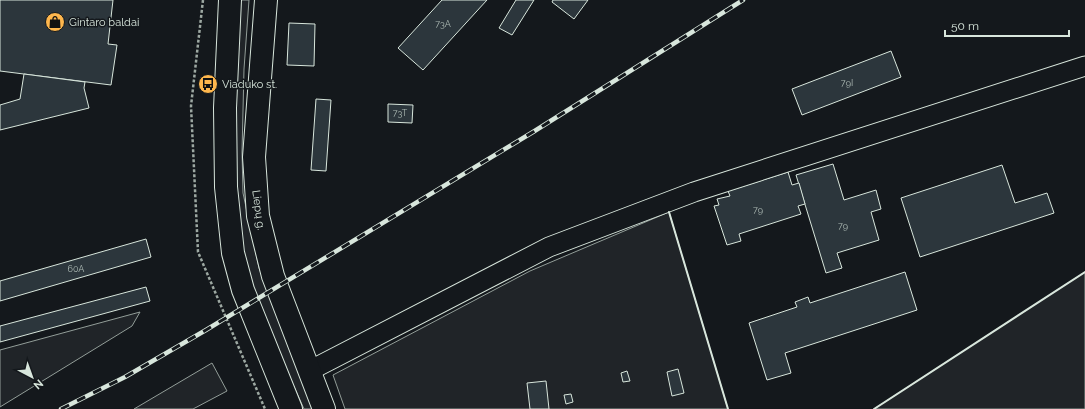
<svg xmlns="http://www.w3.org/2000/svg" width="1085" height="409" viewBox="0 0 1085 409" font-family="Raleway,sans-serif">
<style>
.green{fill:#202428;stroke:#939e99}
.building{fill:#2c363c;stroke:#d8e6dc}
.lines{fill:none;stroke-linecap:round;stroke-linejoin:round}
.minor-casing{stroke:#d8e6dc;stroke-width:21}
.major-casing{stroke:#d8e6dc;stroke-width:24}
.path{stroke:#9da8a2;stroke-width:2.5;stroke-dasharray:3 2;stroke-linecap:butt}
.minor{stroke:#14181c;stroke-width:19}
.major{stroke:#14181c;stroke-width:22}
.rail-casing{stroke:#d8e6dc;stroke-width:4.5}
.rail{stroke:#14181c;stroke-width:3;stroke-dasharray:9;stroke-linecap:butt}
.wall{stroke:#d8e6dc;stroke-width:2}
.labels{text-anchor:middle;stroke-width:3;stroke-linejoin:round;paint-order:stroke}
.number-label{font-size:9px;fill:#adbab4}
.poi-label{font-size:11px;fill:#d8e6dc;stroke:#14181c;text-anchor:start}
.street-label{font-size:11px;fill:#d8e6dc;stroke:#14181c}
</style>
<rect width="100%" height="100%" fill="#14181c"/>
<g class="green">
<path d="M239 0H249L244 69 242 152 243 193 259 268 313 409H304C279 352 248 292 240 230 230 154 237 76 239 0Z"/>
<path d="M669 212 728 409H345L333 375 530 271Z"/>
<path d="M1085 272V409H874Z"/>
<path d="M140 312 132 326 0 407V350Z"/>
<path d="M212 363 227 391 193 409H134Z"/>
</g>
<g class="building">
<path d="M0 0H113L108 44 117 45 111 85 0 71Z"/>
<path d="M442 0H487L423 70 398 48Z"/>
<path d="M516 0H534L512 35 499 28Z"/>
<path d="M553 0H588L574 19 552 2Z"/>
<path d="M289 23 315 24 314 66 287 65Z"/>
<path d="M891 51 901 77 802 115 792 89Z"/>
<path d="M24 74 85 82 84 88 89 108 0 130V105L20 99Z"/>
<path d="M316 99 331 100 326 171 311 170Z"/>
<path d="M388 104 413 105 412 123 388 122Z"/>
<path d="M833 164 844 200 876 190 881 209 871 212 879 240 837 253 842 268 826 273 796 175Z"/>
<path d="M1002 165 1015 203 1047 193 1054 213 920 257 901 198Z"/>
<path d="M788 172 792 185 799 183 805 204 798 206 801 214 739 234 741 241 727 245 714 206 719 205 717 199 730 196 728 191Z"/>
<path d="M146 239 151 257 0 301V281Z"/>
<path d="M905 272 917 310 785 353 791 373 767 380 749 323 797 307 795 302 808 297 810 303Z"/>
<path d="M146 287 150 301 0 342V326Z"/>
<path d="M678 369 684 393 672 396 667 372Z"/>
<path d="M627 371 630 381 623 382 621 373Z"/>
<path d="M546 381 549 409H530L527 383Z"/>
<path d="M571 394 573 402 566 404 564 395Z"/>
</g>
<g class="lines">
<defs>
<path id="minor" d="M309 371 549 247 694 192 1085 66"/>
<g id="major">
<path d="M230 0 225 108 226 187 233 253 243 290 291 409"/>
<path d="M266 0 254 157 258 216 273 276 324 409"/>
</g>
</defs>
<use href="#minor" class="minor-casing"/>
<use href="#major" class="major-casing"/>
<path class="path" d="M203 0 191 106 198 252 265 409"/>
<use href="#minor" class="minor"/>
<use href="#major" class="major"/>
<defs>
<path id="rail" d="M61 409 125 377 206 330 533 132 743 0"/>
</defs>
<use href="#rail" class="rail-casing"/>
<use href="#rail" class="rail"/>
<g class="wall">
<path d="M669 212 728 409"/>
<path d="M874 409 1085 272"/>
</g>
</g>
<defs>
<symbol id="shop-disc" viewBox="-11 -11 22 22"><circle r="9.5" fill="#ffb74d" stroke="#14181c"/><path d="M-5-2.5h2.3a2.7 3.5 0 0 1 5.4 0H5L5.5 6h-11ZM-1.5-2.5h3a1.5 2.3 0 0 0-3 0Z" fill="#111"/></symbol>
<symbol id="bus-disc" viewBox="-11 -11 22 22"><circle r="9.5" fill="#ffb74d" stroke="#14181c"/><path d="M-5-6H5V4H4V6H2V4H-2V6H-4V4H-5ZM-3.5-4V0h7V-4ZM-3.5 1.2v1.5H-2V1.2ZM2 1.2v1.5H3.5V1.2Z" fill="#111"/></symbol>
</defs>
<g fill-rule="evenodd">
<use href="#shop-disc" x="44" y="11" width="22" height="22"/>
<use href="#bus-disc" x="197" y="73" width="22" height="22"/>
</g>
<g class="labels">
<g class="number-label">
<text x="443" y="27">73A</text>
<text x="847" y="86">79I</text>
<text x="400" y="116">73T</text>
<text x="758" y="213">79</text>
<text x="843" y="229">79</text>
<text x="76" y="272">60A</text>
</g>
<g class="poi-label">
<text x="69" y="26">Gintaro baldai</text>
<text x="222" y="88">Viaduko st.</text>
</g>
<g class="street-label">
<text transform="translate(259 210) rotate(82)" y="4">Liepų g.</text>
</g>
</g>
<g transform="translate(32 377) rotate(139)" stroke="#14181c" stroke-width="3" paint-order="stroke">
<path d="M0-3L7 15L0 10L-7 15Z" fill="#d8e6dc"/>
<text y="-6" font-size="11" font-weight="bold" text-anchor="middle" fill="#d8e6dc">N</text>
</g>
<path d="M945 30v6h124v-6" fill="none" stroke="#d8e6dc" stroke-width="2"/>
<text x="951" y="30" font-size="12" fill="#d8e6dc" stroke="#14181c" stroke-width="3" paint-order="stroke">50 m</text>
</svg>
